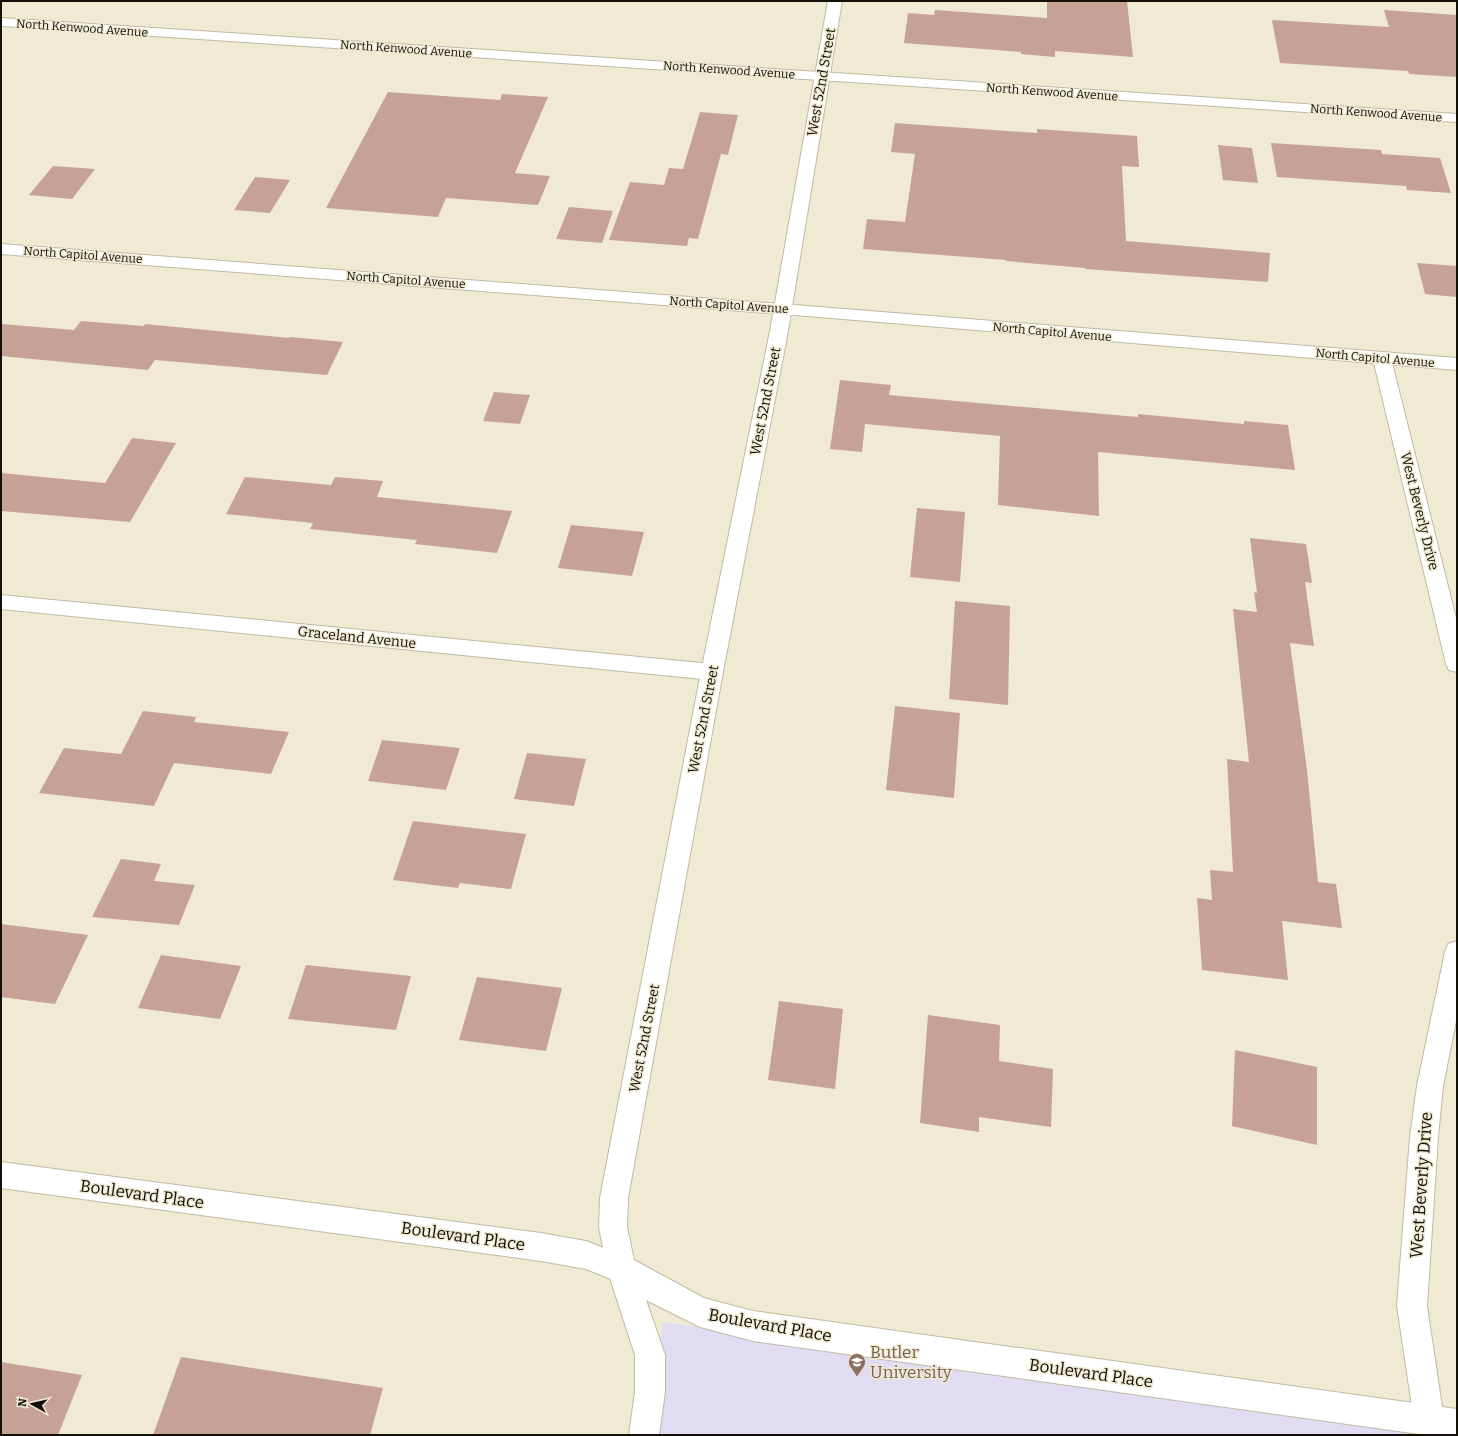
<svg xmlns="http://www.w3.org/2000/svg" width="1458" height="1436" viewBox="0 0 1458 1436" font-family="Bitter,serif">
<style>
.education{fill:#e2dcf2}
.building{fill:#c6a295}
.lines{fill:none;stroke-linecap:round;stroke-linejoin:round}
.minor-casing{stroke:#bfbaa4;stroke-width:2}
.tertiary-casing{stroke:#bfbaa4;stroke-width:2}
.secondary-casing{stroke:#bfbaa4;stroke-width:2}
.minor{fill:#fff;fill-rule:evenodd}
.tertiary{fill:#fff;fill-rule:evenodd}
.secondary{fill:#fff;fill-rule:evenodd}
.labels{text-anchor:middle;stroke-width:3;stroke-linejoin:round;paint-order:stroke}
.far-street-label{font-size:12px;fill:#121009;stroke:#f0ead3}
.street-label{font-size:14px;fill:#121009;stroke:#f0ead3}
.near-street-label{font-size:17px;fill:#121009;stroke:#f0ead3}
.near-education-label{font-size:17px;fill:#785e54;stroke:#f0ead3;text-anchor:start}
</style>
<rect width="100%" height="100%" fill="#f0ead3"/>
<path class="education" d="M663 1322 1457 1431V1435H646Z"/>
<g class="building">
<path d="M1047 1H1127L1133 57 1055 51V57L1021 54V52L904 43 908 13 934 15 935 10 1047 18Z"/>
<path d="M1384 10 1457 15V77L1409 74 1408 71 1280 63 1272 20 1389 27Z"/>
<path d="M388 92 500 100 502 94 548 97 515 173 550 176 538 205 446 198 438 217 326 208Z"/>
<path d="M700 112 738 115 728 155 721 154 698 239 689 238 687 246 609 240 630 182 664 185 669 168 683 169Z"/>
<path d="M895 123 1037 133V129L1137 136 1139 167 1122 166 1126 241 1270 253 1268 282 1085 269V268L1006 261V260L863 249 867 219 905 222 915 154 891 152Z"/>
<path d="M1271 143 1381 150 1382 154 1440 158 1451 193 1407 190 1406 186 1277 177Z"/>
<path d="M1218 145 1252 148 1258 183 1223 180Z"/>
<path d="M53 166 95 169 72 199 29 195Z"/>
<path d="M255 177 290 180 270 213 234 210Z"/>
<path d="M569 207 613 211 602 243 556 239Z"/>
<path d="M1417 263 1457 266V297L1425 294Z"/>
<path d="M81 321 144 326 145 324 289 338 290 337 343 342 327 375 155 360 148 370 1 356V324L74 330Z"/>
<path d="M840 380 891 385 889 395 1138 417V414L1244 424V421L1288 425 1295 470 1098 452 1099 516 998 505 1000 436 865 424 862 452 830 449Z"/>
<path d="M494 392 530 395 520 424 483 421Z"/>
<path d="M132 438 176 443 130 522 1 511V473L105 483Z"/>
<path d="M245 477 331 485 335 477 383 481 377 497 512 511 497 553 415 544 417 540 310 529 313 523 226 514Z"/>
<path d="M917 508 965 512 960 582 910 577Z"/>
<path d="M571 525 644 532 632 576 558 568Z"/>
<path d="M1250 538 1306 544 1312 583 1305 582 1314 646 1290 643 1307 770 1318 882 1336 884 1342 928 1282 921 1288 980 1202 970 1197 898 1212 900 1210 870 1233 872 1227 759 1249 762 1233 609 1257 612 1254 592 1257 593Z"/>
<path d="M955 601 1010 606 1008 705 949 699Z"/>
<path d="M895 706 960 713 954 798 886 790Z"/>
<path d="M143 711 196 717 194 722 289 732 271 774 174 763 154 806 39 793 64 748 121 754Z"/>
<path d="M382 740 460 748 446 790 368 781Z"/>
<path d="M527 753 586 759 574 806 514 799Z"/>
<path d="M413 821 526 834 511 889 460 883 458 888 393 880Z"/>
<path d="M121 859 161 864 154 881 195 885 179 925 92 917Z"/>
<path d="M1 924 88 935 55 1004 1 997Z"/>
<path d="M161 955 241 966 220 1019 138 1008Z"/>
<path d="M306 965 411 976 396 1030 288 1019Z"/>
<path d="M477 977 562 988 546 1051 459 1040Z"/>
<path d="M779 1001 843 1009 835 1089 768 1080Z"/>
<path d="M928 1015 1000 1025 999 1061 1053 1069 1051 1127 979 1117V1132L920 1123Z"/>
<path d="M1235 1050 1317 1067V1145L1232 1126Z"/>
<path d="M181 1357 383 1388 370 1435H153Z"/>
<path d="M1 1362 82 1375 58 1435H1Z"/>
</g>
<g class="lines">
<defs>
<g id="minor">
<path d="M1 18 1457 114V122L1 26Z"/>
<path d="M1382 354 1388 355 1391 359 1457 622V672L1449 670 1446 664 1373 359 1376 355Z"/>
<path d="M1 595 712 664 720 666 723 672 720 678 712 680 1 609Z"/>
<path d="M1457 941V1016L1443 1086 1438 1137 1427 1306 1444 1420 1440 1431 1428 1435 1418 1431 1414 1420 1397 1306 1410 1137 1417 1086 1445 952 1448 944Z"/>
<path d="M1 1162 541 1233 586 1241 631 1259 635 1269 631 1279 621 1283 586 1269 541 1261 1 1188Z"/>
</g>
<path id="tertiary" d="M828 1H842L788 331 723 672 628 1198 627 1227 634 1260 704 1298 753 1311 1457 1409V1435H1426L753 1341 700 1327 646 1300 665 1355V1392L659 1435H629L635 1392V1355L607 1269 599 1227 600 1198 701 672 770 331Z"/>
<path id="secondary" d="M1 244 807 306 1457 358V370L807 316 1 254Z"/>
</defs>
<use href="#minor" class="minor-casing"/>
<use href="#tertiary" class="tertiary-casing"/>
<use href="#secondary" class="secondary-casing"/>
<use href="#minor" class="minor"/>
<use href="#tertiary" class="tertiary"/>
<use href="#secondary" class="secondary"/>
</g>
<defs>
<symbol id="university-pin" viewBox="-11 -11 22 30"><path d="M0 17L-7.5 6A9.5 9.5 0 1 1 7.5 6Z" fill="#8d6e63" stroke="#f0ead3"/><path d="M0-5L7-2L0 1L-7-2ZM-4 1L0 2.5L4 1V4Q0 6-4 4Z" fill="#fff"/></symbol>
</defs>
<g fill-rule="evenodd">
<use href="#university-pin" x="847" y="1352" width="20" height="27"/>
</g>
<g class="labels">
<g class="far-street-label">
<text transform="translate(82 28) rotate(4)" y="4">North Kenwood Avenue</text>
<text transform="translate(406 49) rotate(4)" y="4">North Kenwood Avenue</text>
<text transform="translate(729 70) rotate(4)" y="4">North Kenwood Avenue</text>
<text transform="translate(1052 92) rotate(4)" y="4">North Kenwood Avenue</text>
<text transform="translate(1376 113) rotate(4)" y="4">North Kenwood Avenue</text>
<text transform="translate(83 255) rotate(4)" y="4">North Capitol Avenue</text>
<text transform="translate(406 280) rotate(4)" y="4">North Capitol Avenue</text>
<text transform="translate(729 305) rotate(4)" y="4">North Capitol Avenue</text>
<text transform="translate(1052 332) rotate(5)" y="4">North Capitol Avenue</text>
<text transform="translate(1375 358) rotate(5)" y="4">North Capitol Avenue</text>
</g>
<g class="street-label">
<text transform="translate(821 82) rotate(-80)" y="5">West 52nd Street</text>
<text transform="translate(765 401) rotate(-79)" y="5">West 52nd Street</text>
<text transform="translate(1420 511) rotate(76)" y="5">West Beverly Drive</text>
<text transform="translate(357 637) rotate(6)" y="5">Graceland Avenue</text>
<text transform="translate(703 719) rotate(-79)" y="5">West 52nd Street</text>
<text transform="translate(644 1038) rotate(-79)" y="5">West 52nd Street</text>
</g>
<g class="near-street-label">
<text transform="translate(1421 1185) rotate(-86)" y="6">West Beverly Drive</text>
<text transform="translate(142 1194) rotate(8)" y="6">Boulevard Place</text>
<text transform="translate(463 1236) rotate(8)" y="6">Boulevard Place</text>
<text transform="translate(770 1325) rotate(10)" y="6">Boulevard Place</text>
<text transform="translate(1091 1373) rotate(8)" y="6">Boulevard Place</text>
</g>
<g class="near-education-label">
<text x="870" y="1358">Butler<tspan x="870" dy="20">University</tspan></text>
</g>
</g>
<rect width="1458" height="1436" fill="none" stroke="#121009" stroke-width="4"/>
<g transform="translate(32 1404) rotate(278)" stroke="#f0ead3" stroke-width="3" paint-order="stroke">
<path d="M0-3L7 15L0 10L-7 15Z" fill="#121009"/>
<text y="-6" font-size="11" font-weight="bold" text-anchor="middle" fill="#121009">N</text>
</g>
</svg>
